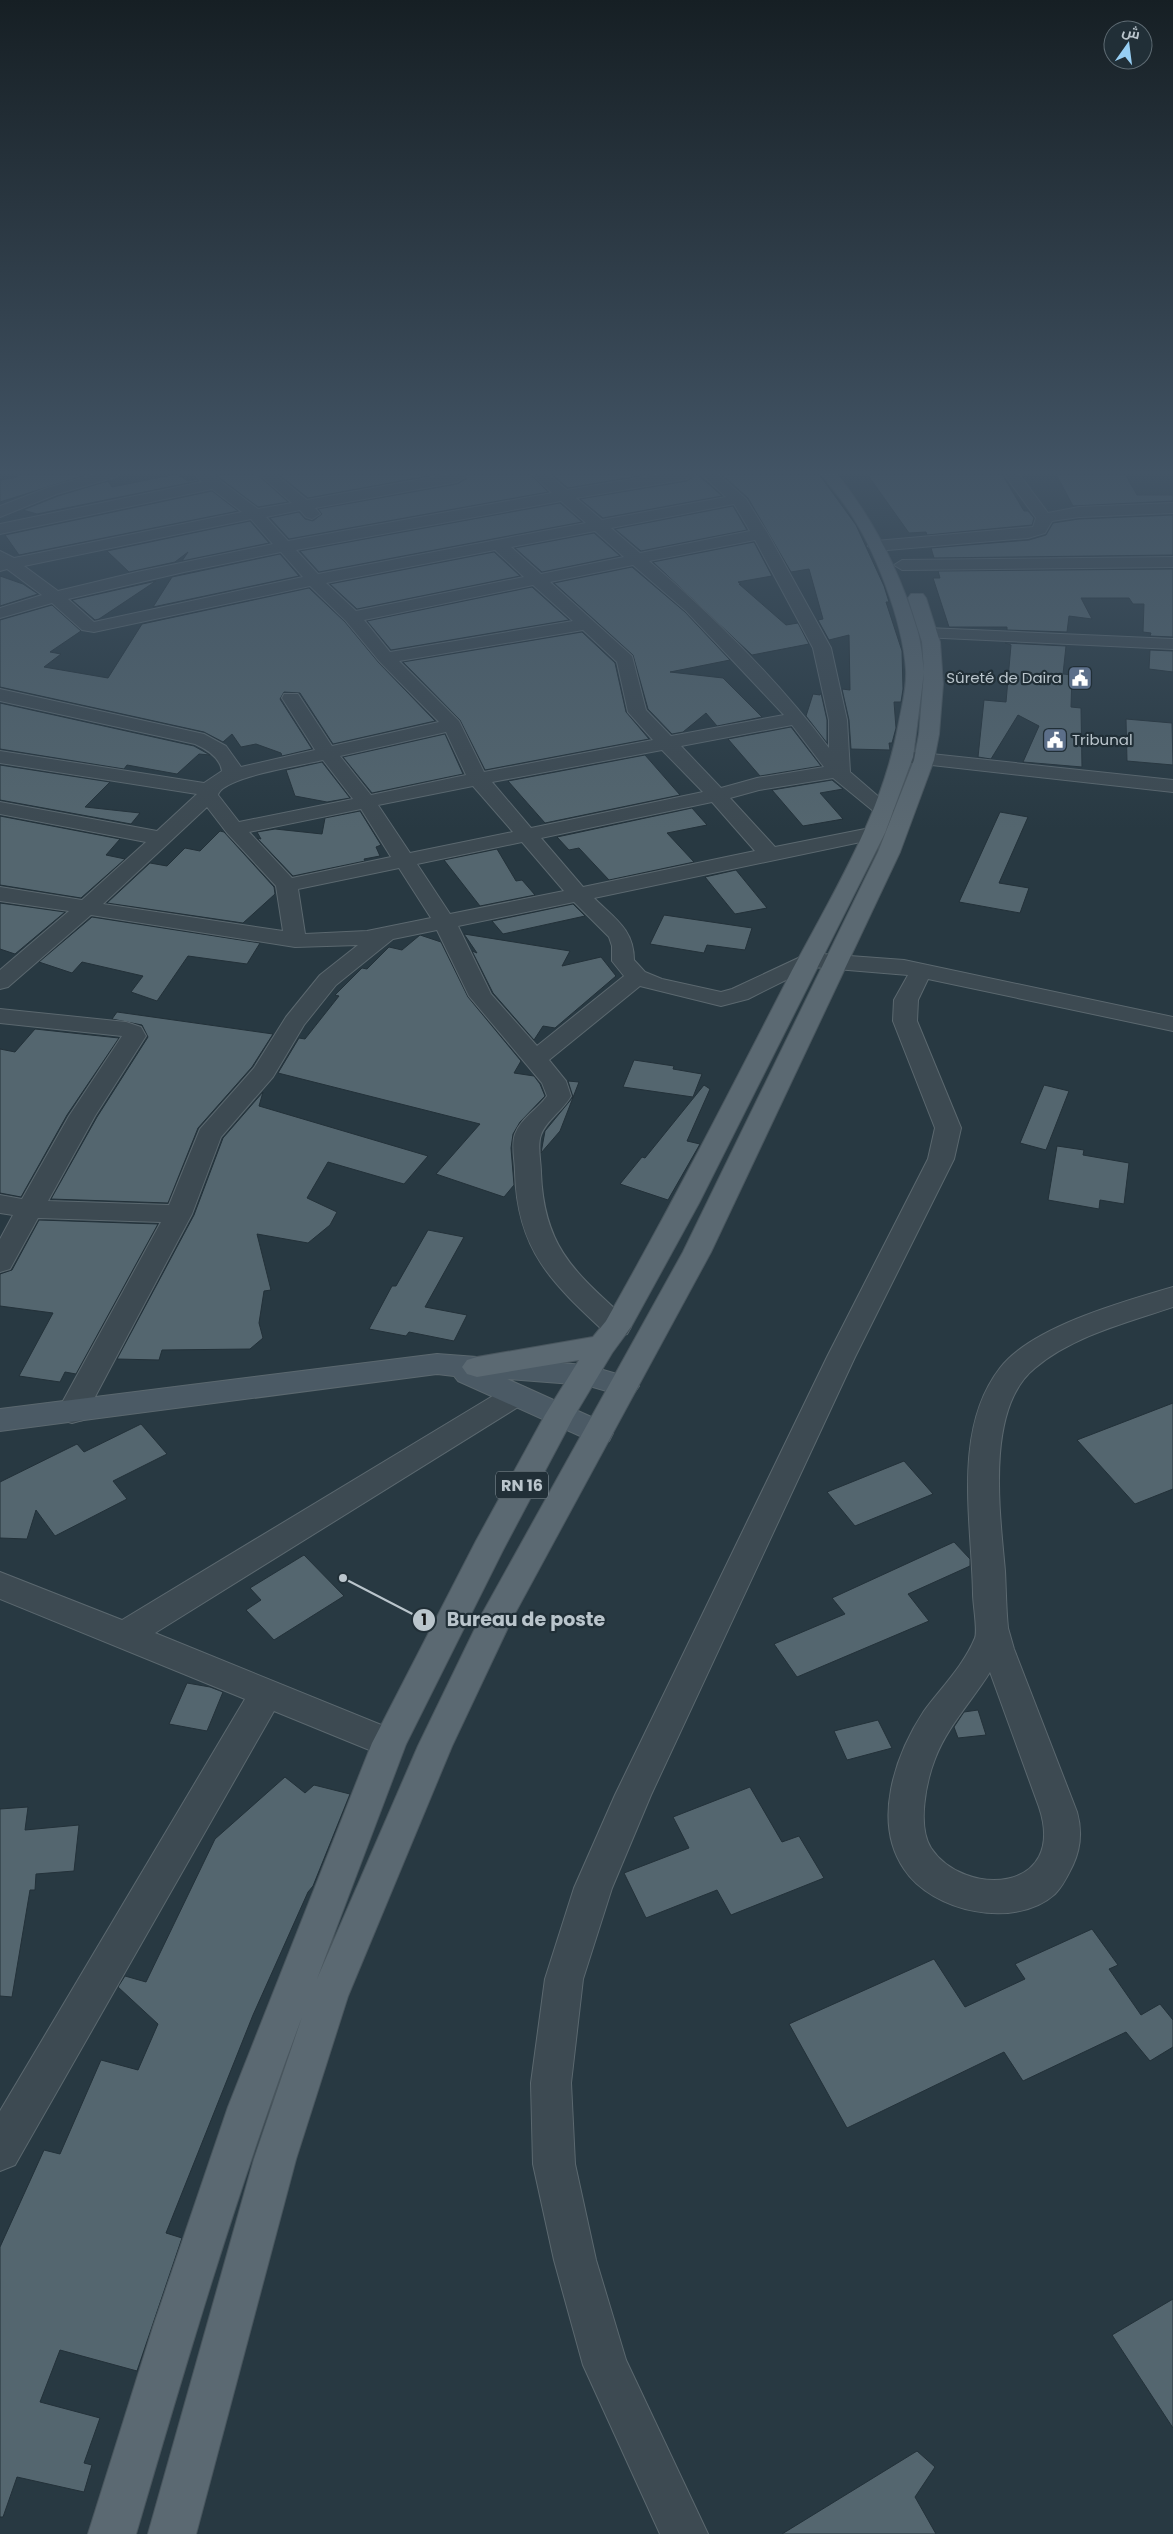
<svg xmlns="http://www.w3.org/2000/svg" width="1173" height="2534" viewBox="0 0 1173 2534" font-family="Poppins,Cairo,sans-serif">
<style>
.building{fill:#54666f;stroke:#233139}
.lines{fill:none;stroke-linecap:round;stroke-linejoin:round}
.street-casing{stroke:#5b686f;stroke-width:2}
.secondary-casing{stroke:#5b686f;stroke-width:2}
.primary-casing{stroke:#49565e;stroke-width:2}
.street{fill:#3d4a52;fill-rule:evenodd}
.secondary{fill:#4b5a65;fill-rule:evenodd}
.primary{fill:#5b6972;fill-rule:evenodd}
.labels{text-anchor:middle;stroke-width:4.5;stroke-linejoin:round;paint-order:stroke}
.far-poi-label{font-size:15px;fill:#bac5cc;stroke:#212f37;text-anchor:end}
.shield{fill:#212f37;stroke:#8c989f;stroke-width:1}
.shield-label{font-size:16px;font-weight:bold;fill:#bac5cc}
.leader{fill:none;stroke:#bac5cc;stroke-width:2}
.callout-dot{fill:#bac5cc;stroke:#212f37;stroke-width:2}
.mark-label{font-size:15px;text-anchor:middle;font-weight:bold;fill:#111}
.callout-label{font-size:19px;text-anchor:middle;font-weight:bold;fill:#bac5cc;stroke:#212f37;stroke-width:4.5;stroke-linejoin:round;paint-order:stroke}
</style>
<rect width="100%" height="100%" fill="#283942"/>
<g class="building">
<path d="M16 474H89L0 502V480L18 477Z"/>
<path d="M177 474 188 481 197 479 198 481 37 514 23 510 58 496 108 481 112 487Z"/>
<path d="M228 474H257L288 502 258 507 217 476Z"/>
<path d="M278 474H439L308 498Z"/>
<path d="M465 474H530L548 492 289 539 270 518 299 512 305 519 313 521 322 514 318 509 457 484 466 479Z"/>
<path d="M551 474H651L568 488Z"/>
<path d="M697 474 722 496 603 518 580 499 687 481Z"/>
<path d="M721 474H819L856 525 884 586 889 602H886L902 651 903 689 901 702H894L896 728 892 743H889L890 750 851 749 849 720 842 689 850 690 849 635 829 640 818 620 823 619 809 569 791 572 748 498Z"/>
<path d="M867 474H1002L1024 511H1028L1034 518 1032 525 927 535 926 532 909 533Z"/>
<path d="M1056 474H1125L1137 495H1173V501L1073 506Z"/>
<path d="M212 491 238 511 19 555 5 535Z"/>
<path d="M560 503 582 522 319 572 300 551Z"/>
<path d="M733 506 747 530 641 551 615 529Z"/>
<path d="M1173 515V555L934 558 931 548 1029 540 1046 535 1053 523 1079 519Z"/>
<path d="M250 521 269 543 182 561 188 552 175 562 129 572 107 551Z"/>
<path d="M594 533 620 556 542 572 515 548Z"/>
<path d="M754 542 772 576 738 582 741 584H739L786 625 798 623 809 644 752 655 653 562Z"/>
<path d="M494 552 520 576 357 609 330 584Z"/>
<path d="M280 554 299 576 153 607 172 577Z"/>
<path d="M632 567 685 612 730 660 670 672 723 678 762 717 717 726 706 713 683 732 672 734 648 709 633 655 554 583Z"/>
<path d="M1173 569V637L1150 636 1151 633 1143 632 1144 604H1133L1129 598H1081L1092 619 1069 616 1067 632 1007 630V627H949L933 578H940L938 571Z"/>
<path d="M0 576 23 584 38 594 0 606Z"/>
<path d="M156 581 99 619 95 620 72 600Z"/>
<path d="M532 587 569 620 391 650 367 621Z"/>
<path d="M309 588 345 622 379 663 435 721 333 744 300 693 284 692 280 699 312 749 282 756 281 753 256 744 241 747 232 734 223 742 204 732 0 687V620L52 605 81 631 50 652 61 654 44 667 108 678 142 624Z"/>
<path d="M582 632 615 663 626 712 649 739 485 770 460 720 403 662Z"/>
<path d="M1005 643 1066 646 1063 674 1072 675 1071 707 1081 708 1082 767 1023 762 1039 726 1018 715 991 759 978 757 984 700 1006 702 1011 645Z"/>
<path d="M1150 650 1173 651V672L1149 669Z"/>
<path d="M821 693 827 720V743L806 716 813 694 820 695Z"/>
<path d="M0 703 194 746 210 755 199 754 177 774 127 765 124 769 0 749Z"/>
<path d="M1126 719 1172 723 1173 765 1127 761Z"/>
<path d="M791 727 821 766 760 776 728 739Z"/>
<path d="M445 734 463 774 372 793 343 757Z"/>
<path d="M645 755 680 795 545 823 508 781Z"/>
<path d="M322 762 350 798 327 802 295 796 286 770Z"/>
<path d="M0 765 110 782 85 807 140 813 131 824 0 800Z"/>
<path d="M832 780 843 789 820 793 843 819 803 826 772 790Z"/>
<path d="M692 808 707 825 667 833 694 862 609 880 579 848 569 850 557 837Z"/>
<path d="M360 811 381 845 376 847 380 856 364 859 365 861 293 876 257 838 261 839 257 832 275 829 322 834 325 818Z"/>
<path d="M1000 812 1028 817 999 883 1029 888 1020 913 959 902Z"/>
<path d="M0 816 120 839 106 855 125 859 81 898 0 885Z"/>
<path d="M220 831 224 832 274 887 275 894 243 923 107 903 150 863 167 866 185 848 200 851Z"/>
<path d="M497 849 516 881 522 880 535 895 480 906 444 860Z"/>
<path d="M736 870 767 908 735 914 705 877Z"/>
<path d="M0 903 65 912 15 954 0 949Z"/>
<path d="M573 904 585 916 503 934 492 921Z"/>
<path d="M664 915 752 928 745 950 707 945 704 953 650 944Z"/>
<path d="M92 917 260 943 247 964 188 956 157 1001 131 992 143 976 82 962 72 973 39 962Z"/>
<path d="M464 934 570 951 562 966 601 957 616 976 555 1028 543 1026 534 1040 493 993 472 951 477 953Z"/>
<path d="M420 935 441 942 468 997 521 1061 514 1073 534 1076 540 1084 545 1096 520 1122 513 1134 511 1148 514 1185 504 1197 436 1174 480 1124 278 1073 299 1038 305 1039 339 996 335 995 362 968 367 969 389 947 402 950Z"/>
<path d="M117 1012 273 1034 252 1067 198 1128 168 1203 51 1199 97 1117 148 1037 142 1025 112 1019Z"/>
<path d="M35 1029 119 1038 67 1115 21 1197 0 1193V1049L15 1052Z"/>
<path d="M634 1060 674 1066 673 1069 702 1074 693 1097 623 1087Z"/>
<path d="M568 1081 579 1082 560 1131 541 1153 545 1131 573 1097Z"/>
<path d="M704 1085 710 1089 687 1141 700 1144 668 1200 620 1184 642 1157 645 1158Z"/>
<path d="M1044 1085 1069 1091 1046 1150 1020 1143Z"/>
<path d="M263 1092 259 1106 428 1156 404 1184 328 1162 307 1198 337 1212 330 1225 308 1243 257 1234 271 1290 264 1291 259 1323 263 1338 250 1349 162 1350 159 1360 117 1359 194 1215 223 1138Z"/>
<path d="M1057 1146 1084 1150 1083 1155 1129 1163 1124 1204 1100 1200 1099 1209 1048 1200Z"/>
<path d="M39 1220 158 1224 76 1374 65 1372 60 1382 19 1376 53 1313 0 1306V1274L12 1270Z"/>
<path d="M428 1230 464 1237 425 1307 467 1315 454 1341 409 1332 406 1336 369 1329 392 1286H396Z"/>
<path d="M1173 1403V1489L1135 1504 1077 1440Z"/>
<path d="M141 1424 167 1454 113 1481 127 1499 55 1536 36 1510 27 1539 0 1538V1482L77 1444 84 1452Z"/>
<path d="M904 1461 933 1494 855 1526 827 1492Z"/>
<path d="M954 1542 970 1559V1566L908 1594 929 1621 797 1677 774 1644 845 1614 832 1598Z"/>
<path d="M304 1555 344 1596 274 1640 246 1610 261 1600 250 1588Z"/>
<path d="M187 1683 210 1687 223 1692 207 1731 169 1724Z"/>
<path d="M978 1710 986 1735 958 1738 954 1727 964 1712Z"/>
<path d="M878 1720 892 1748 847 1760 834 1731Z"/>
<path d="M285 1777 305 1793 314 1785 350 1794 313 1886 308 1892 253 2015 166 2233 182 2238 137 2371 60 2350 40 2402 100 2418 84 2463 92 2465 84 2492 17 2477 3 2517H0V2247L44 2150 60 2154 101 2060 138 2070 158 2024 118 1987 125 1976 146 1982 215 1839Z"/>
<path d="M750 1787 782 1842 799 1836 824 1878 731 1915 717 1890 646 1918 624 1873 689 1848 673 1817Z"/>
<path d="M28 1807 25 1830 79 1825 74 1871 36 1874 35 1890H30L12 1997 0 1996V1809Z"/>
<path d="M1092 1929 1118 1965 1109 1969 1141 2015 1160 2004 1173 2020V2047L1150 2061 1126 2032 1023 2081 1004 2052 847 2128 789 2024 934 1959 965 2007 1025 1979 1015 1964Z"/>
<path d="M1173 2299V2428L1112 2335Z"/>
<path d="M917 2451 935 2467 915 2497 936 2534H782Z"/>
</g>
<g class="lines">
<defs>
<g id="street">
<path d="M95 474H119L116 477 57 494 0 517V506L47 488Z"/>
<path d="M195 474H211L258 509 292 503 259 474H275L307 500 449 474H462L465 477 457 482 315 508 320 514 312 519 306 517 300 510 266 517 288 541 552 493 532 474H548L567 490 661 474H695L687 479 576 498 602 520 726 497 701 474H718L746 499 768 534 831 648 847 720 850 772 894 810 891 814 884 816 877 814 833 778 759 790 730 798 775 847 875 827 882 829 885 833 882 837 875 839 594 898C614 918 634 929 634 960L645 972 662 979 721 992 732 989 809 953 904 960 1173 1017V1031L928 979 918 1000 917 1021 961 1128 954 1159 855 1357 651 1795 612 1888 583 1979 571 2083 575 2164 596 2260 626 2360 708 2534H660L583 2365 554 2260 533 2164 531 2083 545 1979 574 1888 615 1795 827 1357 928 1159 935 1128 893 1021 894 1000 908 975 812 967 748 999 721 1006 640 986 549 1060 566 1081 571 1096C564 1109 545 1122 541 1135 537 1146 541 1161 541 1173 544 1248 575 1272 627 1320L631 1327 627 1334 617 1337 607 1334C552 1283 517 1251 515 1172 515 1160 511 1145 515 1134 521 1118 537 1110 547 1096L542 1083 469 996 437 930 393 939 336 985 304 1025 273 1077 221 1137 192 1214 87 1412 83 1420 72 1423 61 1420 57 1412 161 1222 38 1218 10 1269 0 1272V1239L13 1215 0 1213V1195L22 1199 69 1116 122 1036 0 1023V1009L126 1022 141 1027 146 1036 95 1116 48 1201 169 1205 200 1129 254 1068 286 1017 320 975 358 945 295 947 91 915 8 987 0 989V970L69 911 0 901V887L82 900 146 842 0 814V802L157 831 197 794 0 763V751L204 783 222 771C220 757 206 749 195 744L0 701V689L204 734 226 746 241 767 315 750 282 698 284 694H298L332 746 439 722 380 662 346 621 310 586 94 632 82 630 52 603 0 618V608L42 595 7 569 0 571V551L14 558 242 512 212 489 0 534V524L202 482ZM561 501 586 523 318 574 296 550ZM734 504 750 531 640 553 611 528ZM251 519 273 544 137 572 58 591 24 566ZM595 531 624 557 541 574 511 547ZM755 540 813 648 829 720V748C777 679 714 617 649 561ZM495 550 524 577 356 611 326 583ZM281 552 303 577 94 622 68 599 184 572ZM633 565 686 611 784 715 671 736 646 710 632 656 550 582ZM533 585 573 621 390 652 364 620ZM583 630 617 662 628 712 653 740 484 772 459 721 399 661ZM792 725 824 767 757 778 721 788 681 746ZM446 732 466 775 371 795 340 756ZM662 750 703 792 531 828 492 782ZM323 760 353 799 239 822 218 795C222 777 304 765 323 760ZM473 786 513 832 410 853 378 805ZM712 802 755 851 583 887 541 838ZM207 807 227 833 276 886 283 931 103 904ZM361 809 391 857 292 878 249 832ZM522 842 564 891 450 914 417 864ZM399 868 431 918 367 931 305 934 298 889ZM574 902 609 937 612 946V961L624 976 537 1046 491 994 458 926Z"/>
<path d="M1004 474H1019L1048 513 1079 507 1173 503V513L1079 517 1052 521 1045 533 1028 538 876 551 868 546 876 541 1033 527 1036 518Z"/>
<path d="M1173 557V567L902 570 894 565 902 560Z"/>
<path d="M928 628 1173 639V649L922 637 919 633 922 629Z"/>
<path d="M903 751 1173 780V792L896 761 893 757 896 753Z"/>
<path d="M1173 1287V1307C1126 1323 1073 1336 1035 1368 985 1408 1000 1514 1005 1571 1006 1590 1006 1609 1008 1628L1014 1649 1077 1812C1082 1830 1081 1848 1073 1865 1068 1875 1063 1886 1055 1894 1015 1930 932 1912 904 1869 872 1822 895 1755 924 1711 941 1688 964 1665 975 1638 978 1631 973 1604 973 1594 972 1522 952 1430 1000 1368 1031 1327 1125 1301 1173 1287ZM990 1672 1039 1807C1068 1893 964 1898 931 1848 917 1826 926 1782 935 1759 947 1727 972 1701 990 1672Z"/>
<path d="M516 1384 526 1388 531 1395 526 1402 155 1633 401 1733 406 1743 401 1753 389 1758 274 1711 15 2165 0 2171V2111L245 1699 0 1599V1572L122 1620 506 1388Z"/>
</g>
<path id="secondary" d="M437 1354 586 1365 634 1379 639 1386 634 1393 624 1396 586 1385 507 1379 609 1425 613 1433 609 1441 598 1444 458 1381 454 1376 437 1374 0 1431V1409Z"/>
<path id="primary" d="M821 474H837C873 519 899 570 916 626 921 640 922 656 924 671L922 642 908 598 911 594H923L926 598 940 642 943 684 939 734 934 760 900 852 711 1252 513 1617 452 1746 348 1996 296 2159 196 2534H148L254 2159 302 2017C238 2187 187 2360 136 2534H88L153 2327 228 2107 372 1743 476 1541 545 1415 579 1360 477 1377 467 1374 462 1367 467 1360 477 1357 593 1337 606 1321C669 1210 727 1097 785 984 829 899 882 818 899 722 902 706 907 687 906 670 903 621 875 548 847 508 839 496 830 486 821 474ZM924 672 919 734 914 760 878 852 683 1252 482 1614 418 1746 317 1979 406 1744 503 1550 573 1418 612 1353 631 1327 699 1203 885 833 913 757Z"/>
</defs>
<use href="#street" class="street-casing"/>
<use href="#secondary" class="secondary-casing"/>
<use href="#primary" class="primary-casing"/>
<use href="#street" class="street"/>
<use href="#secondary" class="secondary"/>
<use href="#primary" class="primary"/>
</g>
<linearGradient id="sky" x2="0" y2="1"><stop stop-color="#161f24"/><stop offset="0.57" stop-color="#425465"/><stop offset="1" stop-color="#425465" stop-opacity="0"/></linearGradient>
<rect width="1173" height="829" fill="url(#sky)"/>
<defs>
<symbol id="civic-square" viewBox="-11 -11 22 22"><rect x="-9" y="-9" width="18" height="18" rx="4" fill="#5c6f8a" stroke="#212f37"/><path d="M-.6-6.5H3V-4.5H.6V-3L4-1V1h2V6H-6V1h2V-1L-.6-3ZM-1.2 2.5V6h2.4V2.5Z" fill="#fff"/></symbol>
</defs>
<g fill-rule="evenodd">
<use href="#civic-square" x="1066" y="664" width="28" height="28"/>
<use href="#civic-square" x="1041" y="726" width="28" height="28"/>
</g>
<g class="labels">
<g class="far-poi-label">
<text x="1062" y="683">Sûreté de Daira</text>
<text x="1072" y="745" text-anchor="start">Tribunal</text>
</g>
<rect class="shield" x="496" y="1471.5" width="52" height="27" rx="4"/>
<g class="shield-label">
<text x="522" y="1491">RN 16</text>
</g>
</g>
<path class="leader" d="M343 1578L424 1620"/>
<g class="callout-dot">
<circle cx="343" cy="1578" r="5"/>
<circle cx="424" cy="1620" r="12"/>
</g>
<g class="mark-label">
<text x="424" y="1625">1</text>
</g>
<g class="callout-label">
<text x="526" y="1626">Bureau de poste</text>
</g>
<g transform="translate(1128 45) rotate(14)"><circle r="24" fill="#212f37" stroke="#5e6b73"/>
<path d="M0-4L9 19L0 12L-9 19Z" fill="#97cff4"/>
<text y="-8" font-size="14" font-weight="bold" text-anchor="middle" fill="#bac5cc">ش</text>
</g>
</svg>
